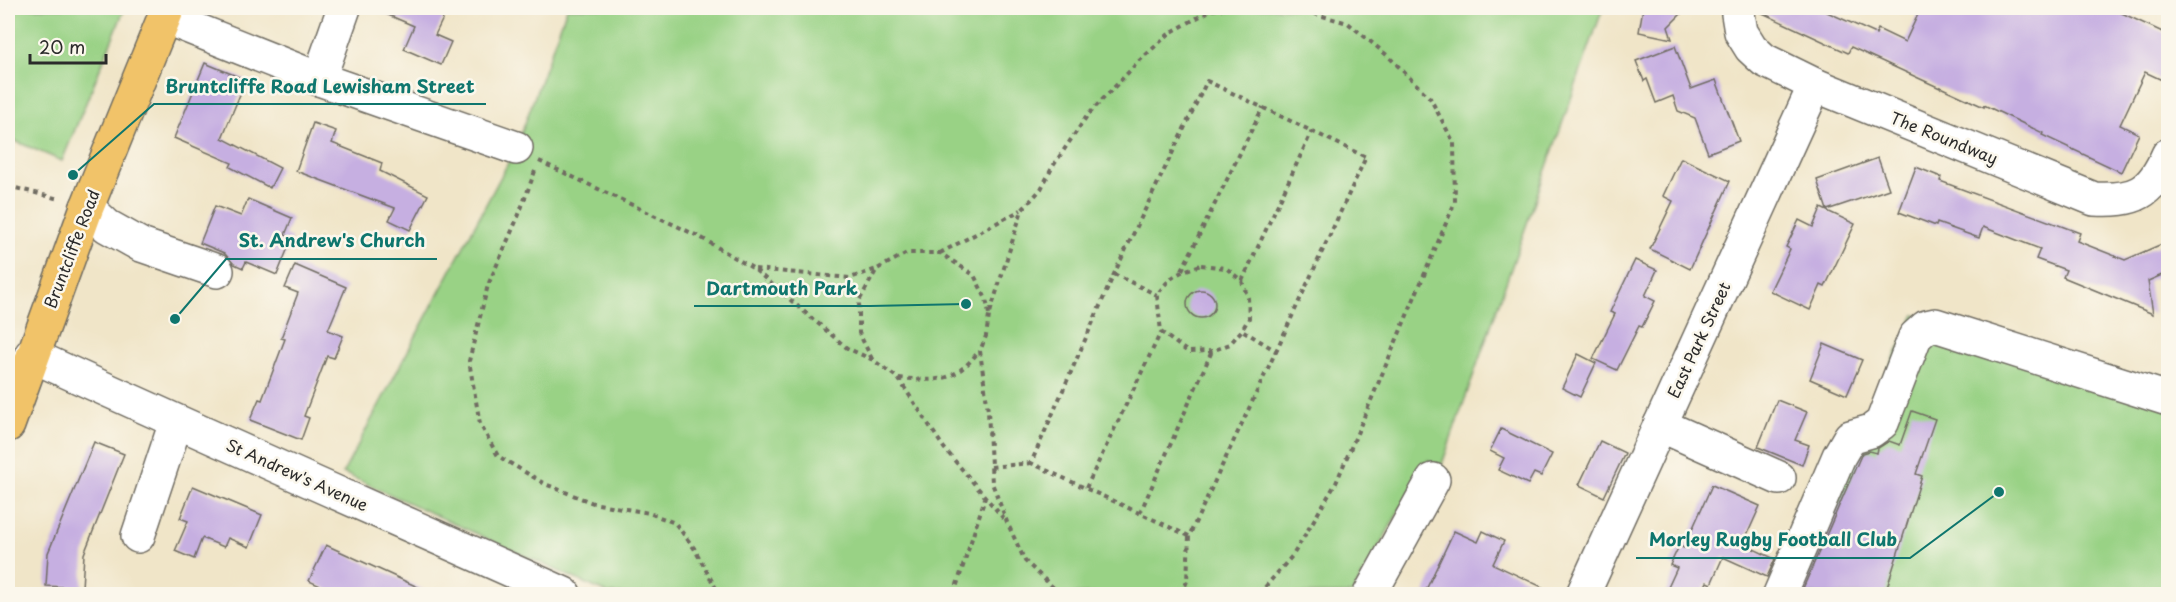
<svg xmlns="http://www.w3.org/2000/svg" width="2176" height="602" viewBox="0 0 2176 602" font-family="'Playpen Sans',sans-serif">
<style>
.green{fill:#99d285;stroke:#627e58;stroke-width:1.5}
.building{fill:#c6afe1}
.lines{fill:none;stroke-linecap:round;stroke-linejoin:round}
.minor-casing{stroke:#706c62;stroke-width:36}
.major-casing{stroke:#706c62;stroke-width:36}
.path{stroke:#706c62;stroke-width:4;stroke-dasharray:4.5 4.5;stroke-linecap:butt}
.minor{stroke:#fff;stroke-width:33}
.major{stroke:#f1c369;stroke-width:33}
.labels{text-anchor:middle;stroke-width:5;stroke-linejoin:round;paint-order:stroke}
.street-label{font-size:16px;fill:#2b2b2b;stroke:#fbf7ec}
.leader{fill:none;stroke:#0f766e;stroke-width:2}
.callout-dot{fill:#0f766e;stroke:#fbf7ec;stroke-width:2}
.callout-label{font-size:18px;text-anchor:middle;font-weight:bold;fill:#0f766e;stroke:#fbf7ec;stroke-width:5;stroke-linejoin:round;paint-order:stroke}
</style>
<rect width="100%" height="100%" fill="#fbf7ec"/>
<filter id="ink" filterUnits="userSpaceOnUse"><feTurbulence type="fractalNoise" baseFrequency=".0167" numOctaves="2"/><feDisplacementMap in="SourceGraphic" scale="12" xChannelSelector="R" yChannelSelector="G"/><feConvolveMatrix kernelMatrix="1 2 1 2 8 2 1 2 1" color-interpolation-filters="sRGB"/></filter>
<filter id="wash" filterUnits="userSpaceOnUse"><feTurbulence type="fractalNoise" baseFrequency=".008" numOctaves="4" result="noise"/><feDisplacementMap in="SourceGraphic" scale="24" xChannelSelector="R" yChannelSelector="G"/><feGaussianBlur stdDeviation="1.35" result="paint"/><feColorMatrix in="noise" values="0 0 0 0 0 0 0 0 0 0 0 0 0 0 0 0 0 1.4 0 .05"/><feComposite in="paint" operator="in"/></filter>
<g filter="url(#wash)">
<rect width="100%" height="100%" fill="#f0e5c8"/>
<g class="green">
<path d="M8 8H125L62 161 8 138Z"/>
<path d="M567 8H1603L1441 467 1428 460 1352 594H609L343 473 516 148Z"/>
<path d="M1915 315 2168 389V594H1778Z"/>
</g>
<g id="blocks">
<g class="building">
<path d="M372 8H448L435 35 451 42 441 65 404 49 414 26Z"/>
<path d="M1643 8H1687L1668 27 1672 39 1639 32Z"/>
<path d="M1757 8H1818L1876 34 1878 29 1905 42 1921 8H2111L2169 35V66L2162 80 2145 72 2120 125 2139 134 2121 172 2042 135 2043 133 1984 105V107L1940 87V88L1851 47 1848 53 1758 11Z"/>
<path d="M1675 46 1691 89 1716 80 1739 141 1708 153 1695 118 1678 111 1673 96 1656 103 1647 79 1644 81 1636 61Z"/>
<path d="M205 63 246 80 222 138 280 168 270 188 230 167 232 163 174 138Z"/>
<path d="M313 123 336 131 332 143 382 163 380 171 428 195 410 230 389 220 395 208 296 171Z"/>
<path d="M1681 158 1730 181 1690 269 1650 249 1673 201 1663 196Z"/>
<path d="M1878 158 1889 189 1827 210 1817 180Z"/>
<path d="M1916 167 1941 177 1940 181 2080 233 2077 241 2125 260 2169 241V272L2148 281 2153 314 2063 277 2066 270 2036 259 2040 249 1983 227 1979 238 1937 223 1936 226 1899 212Z"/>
<path d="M248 199 292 218 285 235 292 238 277 275 246 262 243 268 234 264 224 253 200 243 215 206 241 216Z"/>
<path d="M1821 208 1855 224 1825 287 1821 285 1810 310 1770 291 1790 249 1786 247 1799 220 1813 227Z"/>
<path d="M1635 260 1657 270 1645 296 1655 301 1642 327 1639 326 1617 370 1593 359 1615 314 1610 312Z"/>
<path d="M295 265 346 287 328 330 343 336 334 358 327 356 304 416 309 418 301 440 250 420 259 399 262 400 285 339 281 338 298 293 285 288Z"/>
<circle cx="1201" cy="304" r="14"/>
<path d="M1824 344 1862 360 1847 395 1810 379Z"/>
<path d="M1578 354 1596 363 1580 397 1562 388Z"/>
<path d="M1777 400 1807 412 1795 440 1809 445 1802 465 1758 447Z"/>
<path d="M1912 411 1935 419 1916 474 1922 476 1885 594H1805L1801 593 1862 453 1869 451 1877 453 1878 448 1889 441 1900 445Z"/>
<path d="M1501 429 1552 454 1541 476 1534 473 1528 484 1498 470 1504 458 1490 451Z"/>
<path d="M1600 441 1625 453 1604 497 1579 485Z"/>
<path d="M94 442 124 454 84 554 82 588 46 586 48 553Z"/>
<path d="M1712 485 1760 506 1743 544 1775 559 1767 577 1723 557 1711 584 1707 582 1701 594H1665L1677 568 1670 565 1679 546 1684 548Z"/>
<path d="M193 486 262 515 249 547 228 538 224 547 202 538 194 559 175 551 188 521 180 518Z"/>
<path d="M1454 531 1478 542 1483 531 1504 541 1493 564 1557 594H1424Z"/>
<path d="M326 545 433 594H338L309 581Z"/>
</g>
</g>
</g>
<g filter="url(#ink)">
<use href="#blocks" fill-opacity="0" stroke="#706c62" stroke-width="1.5"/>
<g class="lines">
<defs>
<g id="minor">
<path d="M1739 8 1738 14 1741 32 1751 48 1764 60 1815 85 2094 199C2135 201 2151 194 2168 155"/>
<path d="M164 17 319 79 516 148"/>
<path d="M319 79 344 8"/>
<path d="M87 207 107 226 141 245 217 271"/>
<path d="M31 355C208 437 386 514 564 594"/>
<path d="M1660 425 1779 478"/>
<path d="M138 536 176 422"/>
<path d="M1370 594 1433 480"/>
<path d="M1583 594 1815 85"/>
<path d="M1780 594 1839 456 1850 437 1871 431 1882 423 1915 337 1926 327 1935 325 2168 399"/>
</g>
<path id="major" d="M8 425 87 207 168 8"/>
</defs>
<use href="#minor" class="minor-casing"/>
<use href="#major" class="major-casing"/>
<g class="path">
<path d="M539 161 700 237 754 269 847 348 873 360 898 378 944 448 1004 519"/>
<path d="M535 171 518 217 488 285 469 361 480 424 498 456 545 484 593 503 649 513 675 523 694 548 719 594"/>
<path d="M8 186 59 199"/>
<path d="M940 253 1021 210"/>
<path d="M1201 265 1226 268 1242 281 1248 298 1249 318 1242 330 1230 344 1212 351 1188 352 1161 332 1157 295C1170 276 1179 272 1201 265Z"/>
<path d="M755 269 850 278 877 269"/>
<path d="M1182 270 1263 107"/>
<path d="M1114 274 1157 295"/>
<path d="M1242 281 1312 131"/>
<path d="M872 359 859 333V301L877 269 907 253H940L974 275 986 299 989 314"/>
<path d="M899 378C937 381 953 384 979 351"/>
<path d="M991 467 1031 463"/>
<path d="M1086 488 1161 332"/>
<path d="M1140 513 1212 351"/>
<path d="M1189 536 1031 463 1114 274 1207 81 1366 157 1276 351"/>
<path d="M954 594 985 498"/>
<path d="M1060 594 1025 561 1007 522 992 483 988 411 980 351 986 336 989 316 1022 210 1041 189 1053 166 1087 116 1139 61 1170 33 1211 10 1239 8"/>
<path d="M1182 594 1187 581 1189 536 1276 351 1242 330"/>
<path d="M1259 594 1293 555 1336 483 1455 202 1454 143 1430 98 1388 56 1348 23 1293 8"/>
</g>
<use href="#minor" class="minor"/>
<use href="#major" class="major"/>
</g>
</g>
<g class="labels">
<g class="street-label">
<text transform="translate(1944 138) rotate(22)" y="6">The Roundway</text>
<text transform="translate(72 249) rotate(-69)" y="6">Bruntcliffe Road</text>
<text transform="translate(1699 340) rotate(-65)" y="6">East Park Street</text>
<text transform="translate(297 475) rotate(24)" y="6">St Andrew's Avenue</text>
</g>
</g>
<path class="leader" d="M73 175L154 104H486M175 319L226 259H437M966 304L870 306H694M1999 492L1910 558H1636"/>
<g class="callout-dot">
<circle cx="73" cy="175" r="6"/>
<circle cx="175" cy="319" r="6"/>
<circle cx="966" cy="304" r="6"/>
<circle cx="1999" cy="492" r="6"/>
</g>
<g class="callout-label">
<text x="320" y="93">Bruntcliffe Road Lewisham Street</text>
<text x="332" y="247">St. Andrew's Church</text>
<text x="782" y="295">Dartmouth Park</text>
<text x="1773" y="546">Morley Rugby Football Club</text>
</g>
<rect width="2176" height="602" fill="none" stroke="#fbf7ec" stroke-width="30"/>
<path d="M30 54v9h76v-9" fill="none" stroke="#2b2b2b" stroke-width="3"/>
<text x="39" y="54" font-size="18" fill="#2b2b2b" stroke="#fbf7ec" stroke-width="4.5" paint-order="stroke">20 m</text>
</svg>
